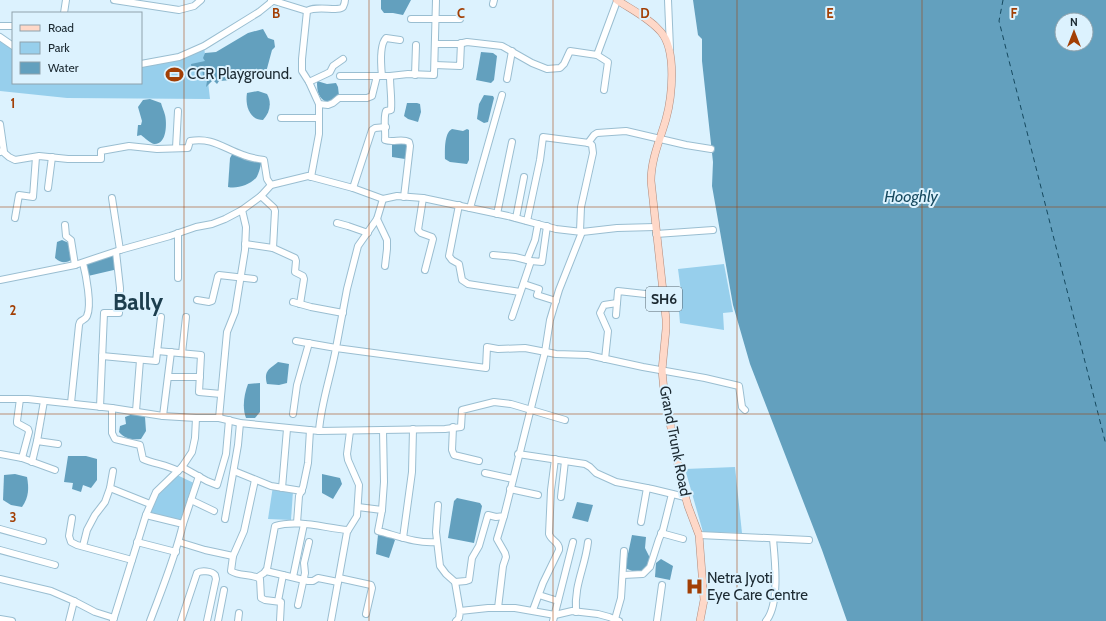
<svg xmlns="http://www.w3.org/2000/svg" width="1106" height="621" viewBox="0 0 1106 621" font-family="Cabin,sans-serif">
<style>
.green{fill:#97cfec}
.water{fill:#63a0be;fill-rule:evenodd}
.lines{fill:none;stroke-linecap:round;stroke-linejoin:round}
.ferry{stroke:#16495f;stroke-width:1;stroke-dasharray:5 4;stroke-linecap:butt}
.minor-casing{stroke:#9abed1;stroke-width:8}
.major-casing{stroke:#af8a7c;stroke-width:8}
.minor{stroke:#fff;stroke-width:6}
.major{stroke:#fed8c8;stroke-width:7}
.grid{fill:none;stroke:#a23f05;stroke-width:1;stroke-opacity:0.55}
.labels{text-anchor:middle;stroke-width:4;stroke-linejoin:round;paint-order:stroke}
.shield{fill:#dcf2fe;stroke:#55656e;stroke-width:1}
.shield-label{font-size:14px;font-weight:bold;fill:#1b2931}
.poi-label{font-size:15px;fill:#1b2931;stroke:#dcf2fe;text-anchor:start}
.street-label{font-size:15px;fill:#1b2931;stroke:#dcf2fe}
.water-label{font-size:16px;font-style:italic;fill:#16495f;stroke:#dcf2fe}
.town-label{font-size:23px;font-weight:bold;fill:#1d3e4e;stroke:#dcf2fe}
.grid-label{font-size:13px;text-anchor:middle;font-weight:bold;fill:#a23f05;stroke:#dcf2fe;stroke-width:4;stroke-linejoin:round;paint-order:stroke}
</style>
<rect width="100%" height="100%" fill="#dcf2fe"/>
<g class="green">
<path d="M0 37 13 46V83H141V64L179 57 204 46 210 99 67 98 0 91Z"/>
<path d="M724 264 733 312 723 313 724 330 680 323 678 301 682 299 678 269Z"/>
<path d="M735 467 742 533 703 532 685 469Z"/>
<path d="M177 475 198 485 184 523 149 514 157 495Z"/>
<path d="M273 486 293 491 291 520 268 519Z"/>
</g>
<g class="water">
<path d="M381 0H411L403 15 393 13H384L381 9Z"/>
<path d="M693 0H1106V621H847L822 550 750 364 733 305 712 186 713 162 702 61V39L698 35ZM1062 20H1086V44H1062Z"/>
<path d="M263 29 268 38 274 40 275 47 272 50 265 76 258 77 247 82 246 79 219 81 217 84 213 80 206 87 207 81 203 76 202 68 196 73 192 70 191 64 205 61 203 58 205 53 216 52 248 33Z"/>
<path d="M481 52 493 53 497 56 494 80 491 83 476 80Z"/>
<path d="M317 81 327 84 336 83 338 87 339 96 328 103C318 98 317 92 317 81Z"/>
<path d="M258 91 267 94C272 103 270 112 263 120 249 120 245 105 247 93Z"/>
<path d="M484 95 493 96 494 98 488 122 484 123 477 119 479 104Z"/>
<path d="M150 99 161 103C162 107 164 111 165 115 167 123 167 145 154 144 150 143 145 138 141 135L137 136 138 125H141L142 121 138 107 143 100Z"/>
<path d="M407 103H417L420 104 421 112 418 122 408 119 404 116Z"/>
<path d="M452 129 463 131 467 129 469 130V160L467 164 450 162 445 159C445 150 444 133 452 129Z"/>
<path d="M392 141 409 143V152L405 159 392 157Z"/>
<path d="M234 151 262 159C261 164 259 174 256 178 249 185 237 189 228 187L230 158Z"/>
<path d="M62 240 71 244 73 259C66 263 62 264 55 258L57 242Z"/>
<path d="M111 256H114L118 269 88 276 86 264Z"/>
<path d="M278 362 289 364 287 383 279 385 267 384C264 371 268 370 278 362Z"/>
<path d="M260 383V412L255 418H246C242 408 244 394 248 384Z"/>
<path d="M133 414 145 417 146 431 141 439C132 440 125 439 119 432L120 426 126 424 125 417Z"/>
<path d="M68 456H86L97 459V480L91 488 83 485 81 492 72 489 73 483 64 482Z"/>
<path d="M15 474 27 477C29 488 29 497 22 507L11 505 3 500 4 475Z"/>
<path d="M322 474 340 478 342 484 333 499 322 493Z"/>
<path d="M457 498 480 503 482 506 474 543 448 538 454 501Z"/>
<path d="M577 502 593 505 588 522 572 518Z"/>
<path d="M388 533 395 540 389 558 376 554 378 535Z"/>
<path d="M632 535 646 537 645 548 651 560V571L642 575 625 568Z"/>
<path d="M661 559 673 566 670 580 655 577 656 563Z"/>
</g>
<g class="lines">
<path class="ferry" d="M1003 0 999 21 1106 445"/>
<defs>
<g id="minor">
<path d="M114 0 179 10 194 6 201 0"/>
<path d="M271 0 307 11"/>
<path d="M668 0 670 48"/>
<path d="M493 4 494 0"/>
<path d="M64 13 66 0"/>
<path d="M411 19H460"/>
<path d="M0 26H13"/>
<path d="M0 37 13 46"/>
<path d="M435 44H459L467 42 502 46 532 63 547 69 560 68 564 64 570 51 597 55 617 1"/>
<path d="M597 55 608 62 604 90"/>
<path d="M141 64 179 57 204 46 259 12 274 0"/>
<path d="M435 65 460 66 461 43"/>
<path d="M415 75 416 45"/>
<path d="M340 76H377"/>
<path d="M382 76C381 66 379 45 386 38L400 40"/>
<path d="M390 76C390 88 392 99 391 110L386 111C383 119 386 131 385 140 393 143 402 138 409 142L410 146 404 197"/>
<path d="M507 79 512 51"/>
<path d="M309 82 326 74 330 72 333 66 343 59"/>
<path d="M319 104 328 105 333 103 339 98H367L372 96 377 76H390L408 74 434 75 436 0"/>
<path d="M281 118H319"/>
<path d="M0 124 4 152"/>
<path d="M588 143 594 135 597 133 626 131 686 145 711 149"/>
<path d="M176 148 178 111"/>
<path d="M0 152 2 151 9 157 15 160 39 156 68 159H101V151L129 146 157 149 188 148 190 141C212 137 223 148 243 155 250 158 257 159 264 160L267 179 271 185"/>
<path d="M311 177 319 134V104L309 82 302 71V59L307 11C316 5 339 12 343 7 344 5 345 2 345 0"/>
<path d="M48 188 52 157"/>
<path d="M353 188 372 130 375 128 386 127"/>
<path d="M261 196 274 208 275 211 273 248"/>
<path d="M112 198 120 250"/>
<path d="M423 198 418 230 421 233 432 237 433 239 425 270"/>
<path d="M383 199 377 219 358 246 347 289 336 348 486 368 487 347 498 349 525 348 556 354 588 355 643 367 705 378 739 386 742 407 745 410"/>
<path d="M459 205 449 256 452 260 459 264 462 280 468 284 520 292"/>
<path d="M470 208 502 95"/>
<path d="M497 214 512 142"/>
<path d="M15 218 19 195 33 197 36 157"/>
<path d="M516 218 524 177"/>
<path d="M377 219 387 240V249L385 266"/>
<path d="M527 221 540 160 543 137 589 143 592 145 593 153 581 207 580 231"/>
<path d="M337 223 348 226 368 233"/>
<path d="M65 225 66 236 71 240 75 265"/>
<path d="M178 233V278"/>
<path d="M656 234 713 230"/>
<path d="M245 244 273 248 295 258 296 261 295 272 303 276 304 279 300 304"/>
<path d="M493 255 515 257 531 261 542 262 547 226"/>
<path d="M527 260 535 240 538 224"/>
<path d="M0 280 75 265 120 250 170 236 196 227 212 224 225 219 242 210 261 196 271 185 308 176 353 188 383 199 397 196 423 198 508 216 556 229 582 232 617 228 655 227"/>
<path d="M524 284 539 289 537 295 556 301"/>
<path d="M197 300 209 302 212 301 218 276 219 275 254 279"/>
<path d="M293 302 311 307 343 313"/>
<path d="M616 315 618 291 663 296"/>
<path d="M512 317 531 261"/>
<path d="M296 341 336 348C331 376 321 403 319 431"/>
<path d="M157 351 201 355 199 392 221 394"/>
<path d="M182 353 186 317"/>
<path d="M102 356 156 361 161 317"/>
<path d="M605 359 608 331 600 313 604 305 617 303"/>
<path d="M168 377H200"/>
<path d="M0 399H28L65 403 112 408 163 416 196 418H219L240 423 319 431 445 429 461 427 462 410 494 402 511 404 565 420"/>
<path d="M20 399 17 421V423L28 429 29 432 22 458"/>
<path d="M71 403 79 325 80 322C82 320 86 319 87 316 92 305 86 275 83 263"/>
<path d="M100 407 104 313H119L120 288 116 252"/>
<path d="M112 408V433L115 439 140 445 143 459C155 464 167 465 178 471"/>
<path d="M136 411 140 360"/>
<path d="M293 414 297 385 309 343"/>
<path d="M163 416 171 352"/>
<path d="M219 418 227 332 235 312 245 250 246 227 242 210"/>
<path d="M453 427 452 450 454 455 479 461"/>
<path d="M37 441 44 401"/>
<path d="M0 454 22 458 55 470"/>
<path d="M518 454 585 464 590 467 596 473 616 482 652 489 685 497"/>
<path d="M32 462 37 441 58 444"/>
<path d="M182 467 207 481 217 485 226 454 229 420"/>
<path d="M113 471 110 488 150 504"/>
<path d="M234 471 271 486 302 491"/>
<path d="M485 473 513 479"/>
<path d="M255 480 244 531 233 556 231 571C240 577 251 573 260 579L261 598 265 600 281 602 280 621"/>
<path d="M282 488 287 429"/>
<path d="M510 489 538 495"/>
<path d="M561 497 565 461"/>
<path d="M191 500 214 511"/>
<path d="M438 505 436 532 440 566 446 574 455 582 460 611"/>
<path d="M358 507 382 510 378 531C398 536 417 544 437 542"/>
<path d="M382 510 384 482 383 430"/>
<path d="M146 515 183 524C175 558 162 589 150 621"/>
<path d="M72 518 69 536 71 542 77 545 132 560"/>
<path d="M225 519 238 445 240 423"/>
<path d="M641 522 647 488"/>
<path d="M297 523 299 496 303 487 308 463 310 430"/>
<path d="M183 524 199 476"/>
<path d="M0 529 43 541"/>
<path d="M661 533 683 539"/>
<path d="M699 535 809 540"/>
<path d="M403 538 412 472 413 429"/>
<path d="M137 542 176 552"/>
<path d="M179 542 205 550 233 556"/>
<path d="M83 546 87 530 95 515 105 502 110 488"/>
<path d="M0 550 55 565"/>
<path d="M266 571 308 581H313L318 578 338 582"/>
<path d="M623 575 643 574 650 567 659 539 663 530 672 494"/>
<path d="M258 577 264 573 267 569 275 526C298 519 324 528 348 530"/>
<path d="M293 577 304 524"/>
<path d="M339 578 371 585 372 588 366 614"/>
<path d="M0 579 51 591 74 601 95 612 114 618"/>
<path d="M455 582 466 581 469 580 472 558 479 546 488 515 496 517 504 516 545 352 550 320 559 290 582 232"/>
<path d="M539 595 558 601"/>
<path d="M278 601 283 575"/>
<path d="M298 605 305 573 304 563 309 542"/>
<path d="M498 608 503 566 506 557 505 553 497 539 504 516"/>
<path d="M533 610 543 583 559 550C560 542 551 541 549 534L551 490 555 459"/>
<path d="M576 612C574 584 585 568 588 542"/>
<path d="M0 619 12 621"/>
<path d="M615 619 621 598 624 551"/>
<path d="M69 621 74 601"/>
<path d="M113 621 146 515 156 492 182 467 192 452 195 438 196 418"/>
<path d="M181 621 197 573C201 570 212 571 215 575L216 579 207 621"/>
<path d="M218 621 224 590"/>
<path d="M238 621 239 613"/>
<path d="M331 621 347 532 357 516 359 485 348 460 347 454 350 431"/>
<path d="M456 621 459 618 460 611 488 608H515L555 615 572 611 598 614 609 617 619 621"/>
<path d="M553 621 573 542"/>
<path d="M657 621 662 585"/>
<path d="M766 621C780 604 775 560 773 539"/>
</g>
<path id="major" d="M617 0C632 10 649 18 661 32 677 51 672 97 666 119 660 140 651 159 651 181L666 319V329L662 370 664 391 681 481 688 506 699 535 704 600 700 621"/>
</defs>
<use href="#minor" class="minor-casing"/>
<use href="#major" class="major-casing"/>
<use href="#minor" class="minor"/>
<use href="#major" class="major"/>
</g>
<path class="grid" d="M184 0V621M369 0V621M553 0V621M737 0V621M922 0V621M0 207H1106M0 414H1106"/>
<defs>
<symbol id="stadium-bare" viewBox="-9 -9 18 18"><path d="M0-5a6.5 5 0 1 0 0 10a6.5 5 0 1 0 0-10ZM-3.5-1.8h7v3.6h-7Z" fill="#a23f05" stroke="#dcf2fe" stroke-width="2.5" paint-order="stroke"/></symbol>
<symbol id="hospital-bare" viewBox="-9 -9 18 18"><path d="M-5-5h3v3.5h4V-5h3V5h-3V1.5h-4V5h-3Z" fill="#a23f05" stroke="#dcf2fe" stroke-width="2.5" paint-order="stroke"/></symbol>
</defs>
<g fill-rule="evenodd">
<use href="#stadium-bare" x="162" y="62" width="25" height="25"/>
<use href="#hospital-bare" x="682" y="574" width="25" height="25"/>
</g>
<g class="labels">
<rect class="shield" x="646" y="287" width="36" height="24" rx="3"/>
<g class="shield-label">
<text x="664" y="304">SH6</text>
</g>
<g class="poi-label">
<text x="187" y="79">CCR Playground.</text>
<text x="707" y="583">Netra Jyoti<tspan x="707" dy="17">Eye Care Centre</tspan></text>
</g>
<g class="street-label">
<text transform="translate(675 441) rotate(79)" y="5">Grand Trunk Road</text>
</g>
<g class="water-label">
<text x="911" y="202">Hooghly</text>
</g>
<g class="town-label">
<text x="138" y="310">Bally</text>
</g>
</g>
<g class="grid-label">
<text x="276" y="18">B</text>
<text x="461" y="18">C</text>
<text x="645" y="18">D</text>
<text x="830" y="18">E</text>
<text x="1014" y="18">F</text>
<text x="13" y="108">1</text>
<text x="13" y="315">2</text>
<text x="13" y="522">3</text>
</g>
<rect x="12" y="12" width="130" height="72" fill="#dcf2fe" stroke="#8fa2ac"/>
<rect x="20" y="25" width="20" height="6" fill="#fed8c8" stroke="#8fa2ac"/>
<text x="48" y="32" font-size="12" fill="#1b2931">Road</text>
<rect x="20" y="42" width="20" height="12" fill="#97cfec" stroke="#8fa2ac"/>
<text x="48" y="52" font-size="12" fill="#1b2931">Park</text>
<rect x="20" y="62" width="20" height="12" fill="#63a0be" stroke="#8fa2ac"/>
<text x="48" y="72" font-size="12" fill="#1b2931">Water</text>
<g transform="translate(1074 32)"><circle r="19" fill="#dcf2fe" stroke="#8fa2ac"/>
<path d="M0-3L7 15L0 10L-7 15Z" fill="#a23f05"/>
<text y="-6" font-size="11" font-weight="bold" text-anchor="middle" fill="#1b2931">N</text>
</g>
</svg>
